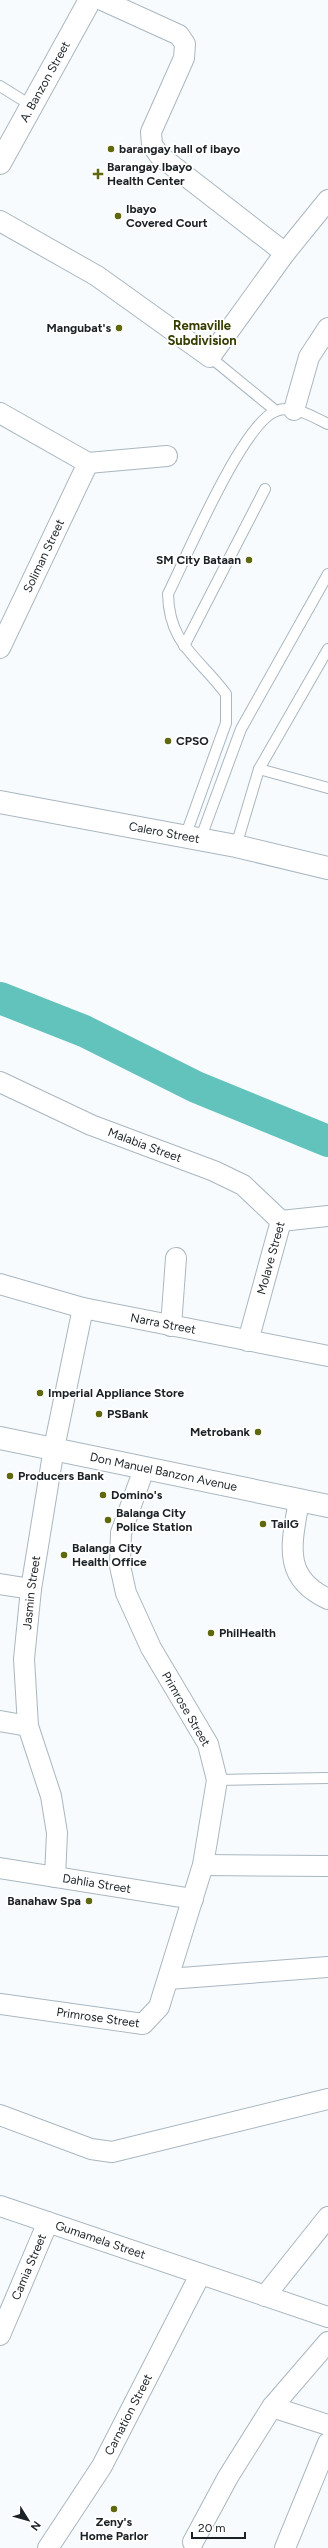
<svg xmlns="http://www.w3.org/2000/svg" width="328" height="2548" viewBox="0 0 328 2548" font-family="Figtree,sans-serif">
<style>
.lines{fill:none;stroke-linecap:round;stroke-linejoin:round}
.river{stroke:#61c3bc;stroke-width:32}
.lane-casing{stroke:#a9b7c1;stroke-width:12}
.street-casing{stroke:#a9b7c1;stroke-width:22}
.secondary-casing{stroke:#a9b7c1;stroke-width:24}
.lane{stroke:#fff;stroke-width:10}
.street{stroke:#fff;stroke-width:20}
.secondary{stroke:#fff;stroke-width:22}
.poi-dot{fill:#5f680d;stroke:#fff;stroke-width:1.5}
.labels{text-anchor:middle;stroke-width:3.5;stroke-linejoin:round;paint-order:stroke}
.street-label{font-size:12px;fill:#1b2125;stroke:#fff}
.poi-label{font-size:12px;font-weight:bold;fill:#1b2125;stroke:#fff;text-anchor:start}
.neighbourhood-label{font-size:13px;font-weight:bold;fill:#373d00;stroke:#fff}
</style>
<rect width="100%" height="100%" fill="#f8fbfd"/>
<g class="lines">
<path class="river" d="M0 998 84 1031 196 1087 328 1141"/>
<defs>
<g id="lane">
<path d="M0 86 32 106"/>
<path d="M210 357 276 411"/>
<path d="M184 646 265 489"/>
<path d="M259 769 328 788"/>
<path d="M185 837 226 723V694C199 657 169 645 168 594 186 558 242 424 276 411 293 404 313 417 328 424"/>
<path d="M200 840 241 729 328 574"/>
<path d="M236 846 259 769 328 649"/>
<path d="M217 1780 328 1778"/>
</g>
<g id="street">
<path d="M102 0 179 35 185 44 184 58 151 132 152 145 160 156 285 253"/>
<path d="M0 221 97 276 210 357 285 253 328 200"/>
<path d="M294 410 309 357 328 328"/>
<path d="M0 413 88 463"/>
<path d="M88 463 167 456"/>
<path id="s1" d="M0 648 88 463"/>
<path id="s2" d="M0 1082 91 1125 214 1171 243 1185 281 1221"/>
<path d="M281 1221 328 1216"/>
<path id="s3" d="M0 1284 83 1308 328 1356"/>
<path d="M171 1326 176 1258"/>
<path id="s4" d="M248 1341 281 1221"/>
<path d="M299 1500C292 1543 281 1577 328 1599"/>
<path d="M0 1584 31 1589"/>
<path d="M0 1721 28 1726"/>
<path d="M203 1865 328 1866"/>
<path id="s5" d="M0 1868 193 1899"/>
<path id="s6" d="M55 1877 57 1833 51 1796 28 1726 24 1659 31 1589 54 1448 83 1308"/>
<path d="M168 1979 328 1967"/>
<path id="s7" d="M0 2004 143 2024 159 2007 203 1865 217 1780 208 1744 151 1648 126 1593 120 1566 121 1533 144 1469"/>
<path d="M0 2115 91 2149 112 2152 328 2099"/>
<path id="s8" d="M0 2206 328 2317"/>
<path d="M265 2296 328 2217"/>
<path id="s9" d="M0 2335 48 2222"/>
<path d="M272 2407 328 2425"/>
<path d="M193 2542 228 2477 272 2407 328 2342"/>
<path id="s10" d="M48 2548 102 2466 200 2275"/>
<path d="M285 2548 328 2443"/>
</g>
<g id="secondary">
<path id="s11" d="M0 163 90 0"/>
<path id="s12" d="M0 802 236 846 328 868"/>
<path id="s13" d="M0 1438 328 1506"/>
</g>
</defs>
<use href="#lane" class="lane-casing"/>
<use href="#street" class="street-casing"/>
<use href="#secondary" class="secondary-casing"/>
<use href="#lane" class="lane"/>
<use href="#street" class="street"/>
<use href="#secondary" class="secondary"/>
</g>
<g class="poi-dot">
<circle cx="111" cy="149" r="4"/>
<path d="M96 168h4v4h4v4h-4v4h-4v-4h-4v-4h4z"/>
<circle cx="118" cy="216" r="4"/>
<circle cx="119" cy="328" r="4"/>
<circle cx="249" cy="560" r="4"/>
<circle cx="168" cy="741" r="4"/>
<circle cx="40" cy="1393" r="4"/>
<circle cx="99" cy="1414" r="4"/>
<circle cx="258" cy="1432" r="4"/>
<circle cx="10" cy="1476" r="4"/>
<circle cx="103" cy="1495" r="4"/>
<circle cx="108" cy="1520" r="4"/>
<circle cx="263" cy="1524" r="4"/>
<circle cx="64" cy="1555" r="4"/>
<circle cx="211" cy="1633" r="4"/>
<circle cx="89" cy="1901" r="4"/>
<circle cx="114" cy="2509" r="4"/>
</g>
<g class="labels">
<g class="street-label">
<text dy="4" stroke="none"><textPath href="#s11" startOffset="93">A. Banzon Street</textPath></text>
<text dy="4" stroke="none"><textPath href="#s1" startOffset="102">Soliman Street</textPath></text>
<text dy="4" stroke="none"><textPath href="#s12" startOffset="167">Calero Street</textPath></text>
<text dy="4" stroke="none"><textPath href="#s2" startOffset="158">Malabia Street</textPath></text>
<text dy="4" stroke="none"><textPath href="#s4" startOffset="86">Molave Street</textPath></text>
<text dy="4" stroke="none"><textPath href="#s3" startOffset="168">Narra Street</textPath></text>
<text dy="4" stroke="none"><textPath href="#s13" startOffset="167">Don Manuel Banzon Avenue</textPath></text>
<text dy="4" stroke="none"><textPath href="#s6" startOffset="289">Jasmin Street</textPath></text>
<text transform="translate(186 1709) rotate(60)" y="4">Primrose Street</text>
<text dy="4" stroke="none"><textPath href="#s5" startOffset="98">Dahlia Street</textPath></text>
<text dy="4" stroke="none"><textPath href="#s7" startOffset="99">Primrose Street</textPath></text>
<text dy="4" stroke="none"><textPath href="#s8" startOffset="106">Gumamela Street</textPath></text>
<text dy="4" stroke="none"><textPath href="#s9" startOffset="74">Camia Street</textPath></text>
<text dy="4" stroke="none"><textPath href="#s10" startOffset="156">Carnation Street</textPath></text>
</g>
<g class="poi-label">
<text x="119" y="153">barangay hall of ibayo</text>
<text x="107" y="171">Barangay Ibayo<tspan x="107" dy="14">Health Center</tspan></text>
<text x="126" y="213">Ibayo<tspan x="126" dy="14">Covered Court</tspan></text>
<text x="111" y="332" text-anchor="end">Mangubat's</text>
<text x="241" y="564" text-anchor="end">SM City Bataan</text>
<text x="176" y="745">CPSO</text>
<text x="48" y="1397">Imperial Appliance Store</text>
<text x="107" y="1418">PSBank</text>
<text x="250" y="1436" text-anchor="end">Metrobank</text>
<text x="18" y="1480">Producers Bank</text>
<text x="111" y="1499">Domino's</text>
<text x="116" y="1517">Balanga City<tspan x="116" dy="14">Police Station</tspan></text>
<text x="271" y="1528">TailG</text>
<text x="72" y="1552">Balanga City<tspan x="72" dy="14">Health Office</tspan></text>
<text x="219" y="1637">PhilHealth</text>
<text x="81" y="1905" text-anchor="end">Banahaw Spa</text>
<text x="114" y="2526" text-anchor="middle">Zeny's<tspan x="114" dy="14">Home Parlor</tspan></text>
</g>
<g class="neighbourhood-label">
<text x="202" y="330">Remaville<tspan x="202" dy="15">Subdivision</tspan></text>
</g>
</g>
<g transform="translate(28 2520) rotate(127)" stroke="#ffffff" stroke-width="3" paint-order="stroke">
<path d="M0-3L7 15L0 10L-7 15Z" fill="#1b2125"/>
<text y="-6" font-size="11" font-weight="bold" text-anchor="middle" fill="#1b2125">N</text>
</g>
<path d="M192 2532v6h53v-6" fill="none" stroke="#1b2125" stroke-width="2"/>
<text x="198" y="2532" font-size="12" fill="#1b2125" stroke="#ffffff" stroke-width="3" paint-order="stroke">20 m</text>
</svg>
